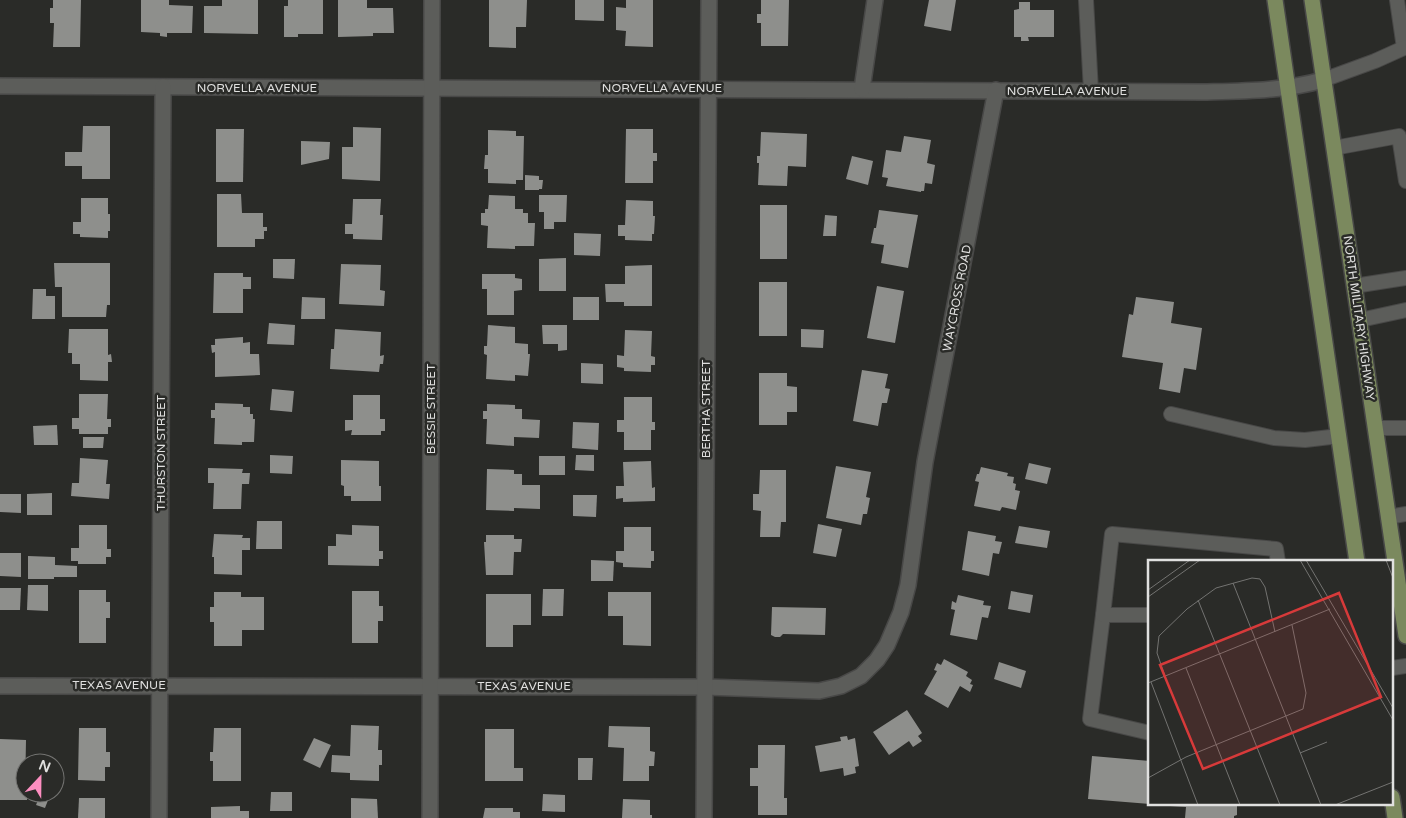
<svg xmlns="http://www.w3.org/2000/svg" width="1406" height="818" viewBox="0 0 1406 818" font-family="'Varela Round',sans-serif">
<style>
.building{fill:#8e8f8c}
.lines{fill:none;stroke-linecap:round;stroke-linejoin:round}
.lane-casing{stroke:#484847;stroke-width:16}
.street-casing{stroke:#484847;stroke-width:18}
.primary-casing{stroke:#484847;stroke-width:18}
.lane{stroke:#5c5d5a;stroke-width:14}
.street{stroke:#5c5d5a;stroke-width:15}
.primary{stroke:#7b895e;stroke-width:15}
.labels{text-anchor:middle;stroke-width:5;stroke-linejoin:round;paint-order:stroke}
.street-label{font-size:12px;fill:#e0e0df;stroke:#2a2b28}
.inset-road{fill:none;stroke:#737371;stroke-width:1}
.view{fill:#d73a3a;fill-opacity:0.15;stroke:#d73a3a;stroke-width:2.5}
.inset-edge{fill:none;stroke:#e0e0df;stroke-width:2.5}
</style>
<rect width="100%" height="100%" fill="#2a2b28"/>
<g class="building">
<path d="M53 0H81L80 47H53L54 23H50V8H53Z"/>
<path d="M141 0H169V5L193 6 192 33H167V37L160 36V33L141 32Z"/>
<path d="M222 0H258V34L204 33V6H222Z"/>
<path d="M288 0H323V34H298V37H284V6H288Z"/>
<path d="M338 0H367V8H393L394 33H373V36L338 37Z"/>
<path d="M489 0H527L526 27H516V48L489 47Z"/>
<path d="M575 0H604V21L575 20Z"/>
<path d="M626 0H653V47L625 46 626 31 616 30V7L626 8Z"/>
<path d="M761 0H789L788 46H761V23H757V14H761Z"/>
<path d="M929 0H956L951 31 924 26Z"/>
<path d="M1019 2H1030V10H1054V37H1028L1029 41H1021V37H1014V10L1019 9Z"/>
<path d="M83 126H110V179H82V166H65V152H82Z"/>
<path d="M353 127 381 128 380 181 342 179V147H353Z"/>
<path d="M216 129H244L243 182H216Z"/>
<path d="M626 129H653V153H657V161H653V183H625Z"/>
<path d="M488 130 516 131V136H524L523 180H516V184L488 183V169H484L485 155H488Z"/>
<path d="M761 132 807 134 806 167 788 166 787 186 758 185 759 163H757V156H760Z"/>
<path d="M904 136 931 140 927 163 935 165 932 184 925 183 924 191H921V192L886 186 888 178 882 177 886 150 901 152Z"/>
<path d="M301 141 330 142 329 159 301 165Z"/>
<path d="M852 156 873 161 868 185 846 179Z"/>
<path d="M525 175 539 176V180H543L542 189H539V190H525Z"/>
<path d="M217 194H241L242 213H263V227H267V231H264V239H255V247H217Z"/>
<path d="M489 195 515 196V209H523V213H528V223H535L534 246H515V249L487 248 488 226 481 225V213H485V209H488Z"/>
<path d="M539 195H567L566 222H554V229H544V212H539Z"/>
<path d="M81 198H108V214H110V231H108V238L80 237V234H73V222H81Z"/>
<path d="M353 199H381L380 215H383L382 240 353 239V234H345V224H352Z"/>
<path d="M626 200 653 201V216H655L654 234H652V241L625 240V236H618V225H625Z"/>
<rect x="760" y="205" width="27" height="54"/>
<path d="M879 210 918 215 908 268 881 263 884 245 871 243 874 228H876Z"/>
<path d="M825 215 837 216 836 236H823Z"/>
<path d="M574 233 601 234 600 256 574 255Z"/>
<path d="M566 258V291H539V259Z"/>
<path d="M273 259H295L294 279 273 278Z"/>
<path d="M54 263H110V305H107L106 317H62V287H55Z"/>
<path d="M341 264 381 265 380 290 385 291 384 306 339 304Z"/>
<path d="M652 265V306H624V302H606L605 284H625V266Z"/>
<path d="M214 273H243V277H251V289H243V313H213Z"/>
<path d="M482 274H515V278L522 279V290L514 291V315H487V289H482Z"/>
<rect x="759" y="282" width="28" height="54"/>
<path d="M877 286 904 291 895 343 867 338Z"/>
<path d="M33 289H46V296H55V319H32Z"/>
<path d="M302 297 325 298V319H301Z"/>
<rect x="573" y="297" width="26" height="23"/>
<path d="M1136 297 1174 302 1171 323 1202 328 1196 370 1184 368 1180 393 1159 389 1163 363 1122 357 1129 314 1133 315Z"/>
<path d="M269 323 295 325 294 345 267 344Z"/>
<path d="M488 325 515 327V343L528 344V354H530L528 376 515 375V381L486 379 487 355 484 354V346H487Z"/>
<path d="M542 325H567V350L558 351V344H543Z"/>
<path d="M69 329H108V355L111 354 112 362H108V381L80 380V364H72V353H68Z"/>
<path d="M335 329 381 332 380 356 384 355 383 364H380L379 372 330 369 331 349H334Z"/>
<path d="M801 329 824 330 823 348 801 347Z"/>
<path d="M625 330 652 331 651 356 655 357V365H651V372L624 371V368L617 367V355L624 356Z"/>
<path d="M243 337V343L250 342V354H259L260 375 215 377V352L212 353 211 345H215V339Z"/>
<path d="M581 363 603 364V384L581 383Z"/>
<path d="M862 370 888 374 885 388 890 389 887 403H882L878 426 853 421Z"/>
<path d="M759 373H787V386L797 387V412H787V425H759Z"/>
<path d="M272 389 294 391 292 412 270 410Z"/>
<path d="M79 394H108L107 419H111V427H108V434H79V429H72V418H79Z"/>
<path d="M353 395H380V419H385V431H381V435H351L352 430 345 431V420H353Z"/>
<path d="M624 397H652V422H655V430H651V450H624V432H617V420H624Z"/>
<path d="M215 403 243 404V407H250V414H253V419H255L254 442H242V445L214 444 215 418H211V410H215Z"/>
<path d="M487 404 515 405V409H522V419L540 420 539 438 514 437V446L486 444 487 419H483V411H487Z"/>
<path d="M573 422 599 423 598 450 572 448Z"/>
<path d="M57 425 58 445H34L33 426Z"/>
<path d="M83 437H104L103 448H83Z"/>
<path d="M270 455 293 456 292 474 270 473Z"/>
<path d="M576 455H594V471L575 470Z"/>
<rect x="539" y="456" width="26" height="19"/>
<path d="M80 458 108 460 106 484H110L109 499 71 496 72 483H79Z"/>
<path d="M341 460 379 461V486H381V501H351V496H344V486L341 485Z"/>
<path d="M651 461 652 488 655 487V501L623 502V498L616 499V486H624L623 462Z"/>
<path d="M1029 463 1051 468 1047 484 1025 479Z"/>
<path d="M836 466 871 472 866 497 870 498 867 514H863L861 525 826 518Z"/>
<path d="M981 467 1008 473 1007 476 1014 477 1013 483 1016 484 1015 490 1020 491 1016 510 1002 507 1000 511 974 506 979 482 975 481 977 474H979Z"/>
<path d="M208 468 243 469 242 473H250L249 484H242L241 509H213L214 483H208Z"/>
<path d="M487 469 514 470V474H522V485H540V509L514 508V511L486 510Z"/>
<path d="M760 470H786V522H781L780 537H760L761 511 753 510V494H759Z"/>
<path d="M52 493V515H27V494Z"/>
<path d="M0 494H21V513L0 512Z"/>
<path d="M573 495H597L596 517 573 516Z"/>
<path d="M257 521H282V549H256Z"/>
<path d="M818 524 842 529 836 557 813 553Z"/>
<path d="M79 525H107V549H111V557H106V564H78V561H71V548H79Z"/>
<path d="M352 525 379 526V551H383V559H379V566L328 565V546H336V534L352 535Z"/>
<path d="M1019 526 1050 531 1047 548 1015 543Z"/>
<path d="M624 527H651V551H654V561H651V568L623 567V563L616 562V551H624Z"/>
<path d="M968 531 996 536 995 541 1002 542 999 554 993 553 989 576 962 570Z"/>
<path d="M214 534 243 535 242 538H250V550H242V575L214 574V557H212Z"/>
<path d="M486 535H514V539H522L521 552H514L513 575H486L484 542H486Z"/>
<path d="M0 553H21V577L0 576Z"/>
<path d="M28 556 55 557V565L77 566V577H54V579H28Z"/>
<path d="M591 560 614 561 613 581H591Z"/>
<path d="M28 585H48V611L27 610Z"/>
<path d="M0 588H21L20 610H0Z"/>
<path d="M543 589H564L563 616H542Z"/>
<path d="M79 590H106V602H110V618H106V643H79Z"/>
<path d="M352 591H379V606H383V621H378V643H352Z"/>
<path d="M1011 591 1033 595 1030 613 1008 609Z"/>
<path d="M214 592H241V597H264V630H242V646H214V622H210V607H214Z"/>
<path d="M608 592H651V646L623 645V616H608Z"/>
<path d="M486 594H531V625H513V647H486Z"/>
<path d="M958 595 984 601 983 605 991 606 988 618 982 617 977 640 950 635 955 610 951 609 952 601 956 603Z"/>
<path d="M772 607 826 608 825 635 783 634 780 637H775L771 635Z"/>
<path d="M944 659 968 672 966 676 972 680 970 684 973 685 970 692 960 686 948 708 924 694 937 671 934 670 937 663 941 665Z"/>
<path d="M999 662 1026 671 1021 688 994 679Z"/>
<path d="M907 710 922 733 918 736 922 741 913 747 909 741 889 755 873 732Z"/>
<path d="M351 725 379 726 378 750H382V765H379V781L350 780V773L331 772 332 755 350 756Z"/>
<path d="M609 726 650 727V751L655 752 654 766H649V781H623L624 748 608 747Z"/>
<path d="M79 728H106V752H110V767H105V781L78 780Z"/>
<path d="M214 728H241V781H213V761H210V752H213Z"/>
<path d="M485 729H514V768H523V781H485Z"/>
<path d="M847 736 848 740 855 738 859 766 855 767 856 773 844 776 843 768 820 772 815 746 841 741 840 737Z"/>
<path d="M314 738 331 745 320 768 303 760Z"/>
<path d="M0 739 26 740 25 793H28L27 800H0Z"/>
<path d="M758 745H785L784 798H787V815H758V786H750V768H758Z"/>
<path d="M1092 756 1150 761V804L1088 799Z"/>
<path d="M578 758H593L592 780H578Z"/>
<path d="M271 792H292V811H270Z"/>
<path d="M41 793 50 795 45 808 36 805Z"/>
<path d="M543 794 565 795V812L542 811Z"/>
<path d="M79 798H105V818H78Z"/>
<path d="M351 798 377 799 378 818H351Z"/>
<path d="M623 799 650 800V815H652V818H622Z"/>
<path d="M1170 804 1237 805V815L1234 816V818H1185L1186 807 1170 806Z"/>
<path d="M240 806V811H249V818H211V807Z"/>
<path d="M485 808H513V812H520V818H483Z"/>
</g>
<g class="lines">
<defs>
<g id="lane">
<path d="M1086 0 1091 91"/>
<path d="M1397 0 1404 48"/>
<path d="M1323 80 1375 61 1406 47"/>
<path d="M1334 148 1399 136 1406 181"/>
<path d="M1354 286 1406 278"/>
<path d="M1360 320 1406 310"/>
<path d="M1171 414 1274 438 1305 440 1339 436"/>
<path d="M1375 428H1406"/>
<path d="M1388 517 1406 514"/>
<path d="M1103 615 1090 719 1150 733"/>
<path d="M1150 615H1103L1112 534 1276 549 1278 562"/>
<path d="M1392 668 1406 666"/>
</g>
<g id="street">
<path d="M0 86 1203 92C1244 91 1284 91 1323 80"/>
<path d="M862 89 875 0"/>
<path d="M0 686 705 687 819 691 841 686 861 676 877 660 887 645 901 612 908 585 925 462 996 90"/>
<path d="M159 818 163 87"/>
<path d="M430 818 432 0"/>
<path d="M704 818 709 0"/>
</g>
<g id="primary">
<path d="M1275 0 1357 562"/>
<path d="M1312 0 1406 636"/>
<path d="M1392 797 1395 818"/>
</g>
</defs>
<use href="#lane" class="lane-casing"/>
<use href="#street" class="street-casing"/>
<use href="#primary" class="primary-casing"/>
<use href="#lane" class="lane"/>
<use href="#street" class="street"/>
<use href="#primary" class="primary"/>
</g>
<g class="labels">
<g class="street-label">
<text x="257" y="92">NORVELLA AVENUE</text>
<text x="662" y="92">NORVELLA AVENUE</text>
<text x="1067" y="95">NORVELLA AVENUE</text>
<text transform="translate(957 298) rotate(-79)" y="4">WAYCROSS ROAD</text>
<text transform="translate(1359 318) rotate(82)" y="4">NORTH MILITARY HIGHWAY</text>
<text transform="translate(431 409) rotate(-90)" y="4">BESSIE STREET</text>
<text transform="translate(706 409) rotate(-90)" y="4">BERTHA STREET</text>
<text transform="translate(161 453) rotate(-90)" y="4">THURSTON STREET</text>
<text x="119" y="689">TEXAS AVENUE</text>
<text x="524" y="690">TEXAS AVENUE</text>
</g>
</g>
<g transform="translate(1148 560)">
<rect width="245" height="245" fill="#2a2b28"/>
<path class="inset-road" d="M152 0 245 160M158 0 245 148M238 0 245 18M85 23 173 245M0 30 42 0M0 37 52 0M50 40 132 245M38 108 92 245M17 116 9 93 11 76 39 49 68 28 104 18 112 19 117 27 127 72M3 122 50 245M0 123 182 49M152 193 179 182M0 218 38 197 155 149 158 133 144 65M187 245 245 222"/>
<path class="view" d="M191 33 233 137 55 209 12 105Z"/>
<rect width="245" height="245" class="inset-edge"/>
</g>
<g transform="translate(40 778) rotate(22)"><circle r="24" fill="#2a2b28" stroke="#737371"/>
<path d="M0-4L9 19L0 12L-9 19Z" fill="#fd8ec0"/>
<text y="-8" font-size="14" font-weight="bold" text-anchor="middle" fill="#e0e0df">N</text>
</g>
</svg>
